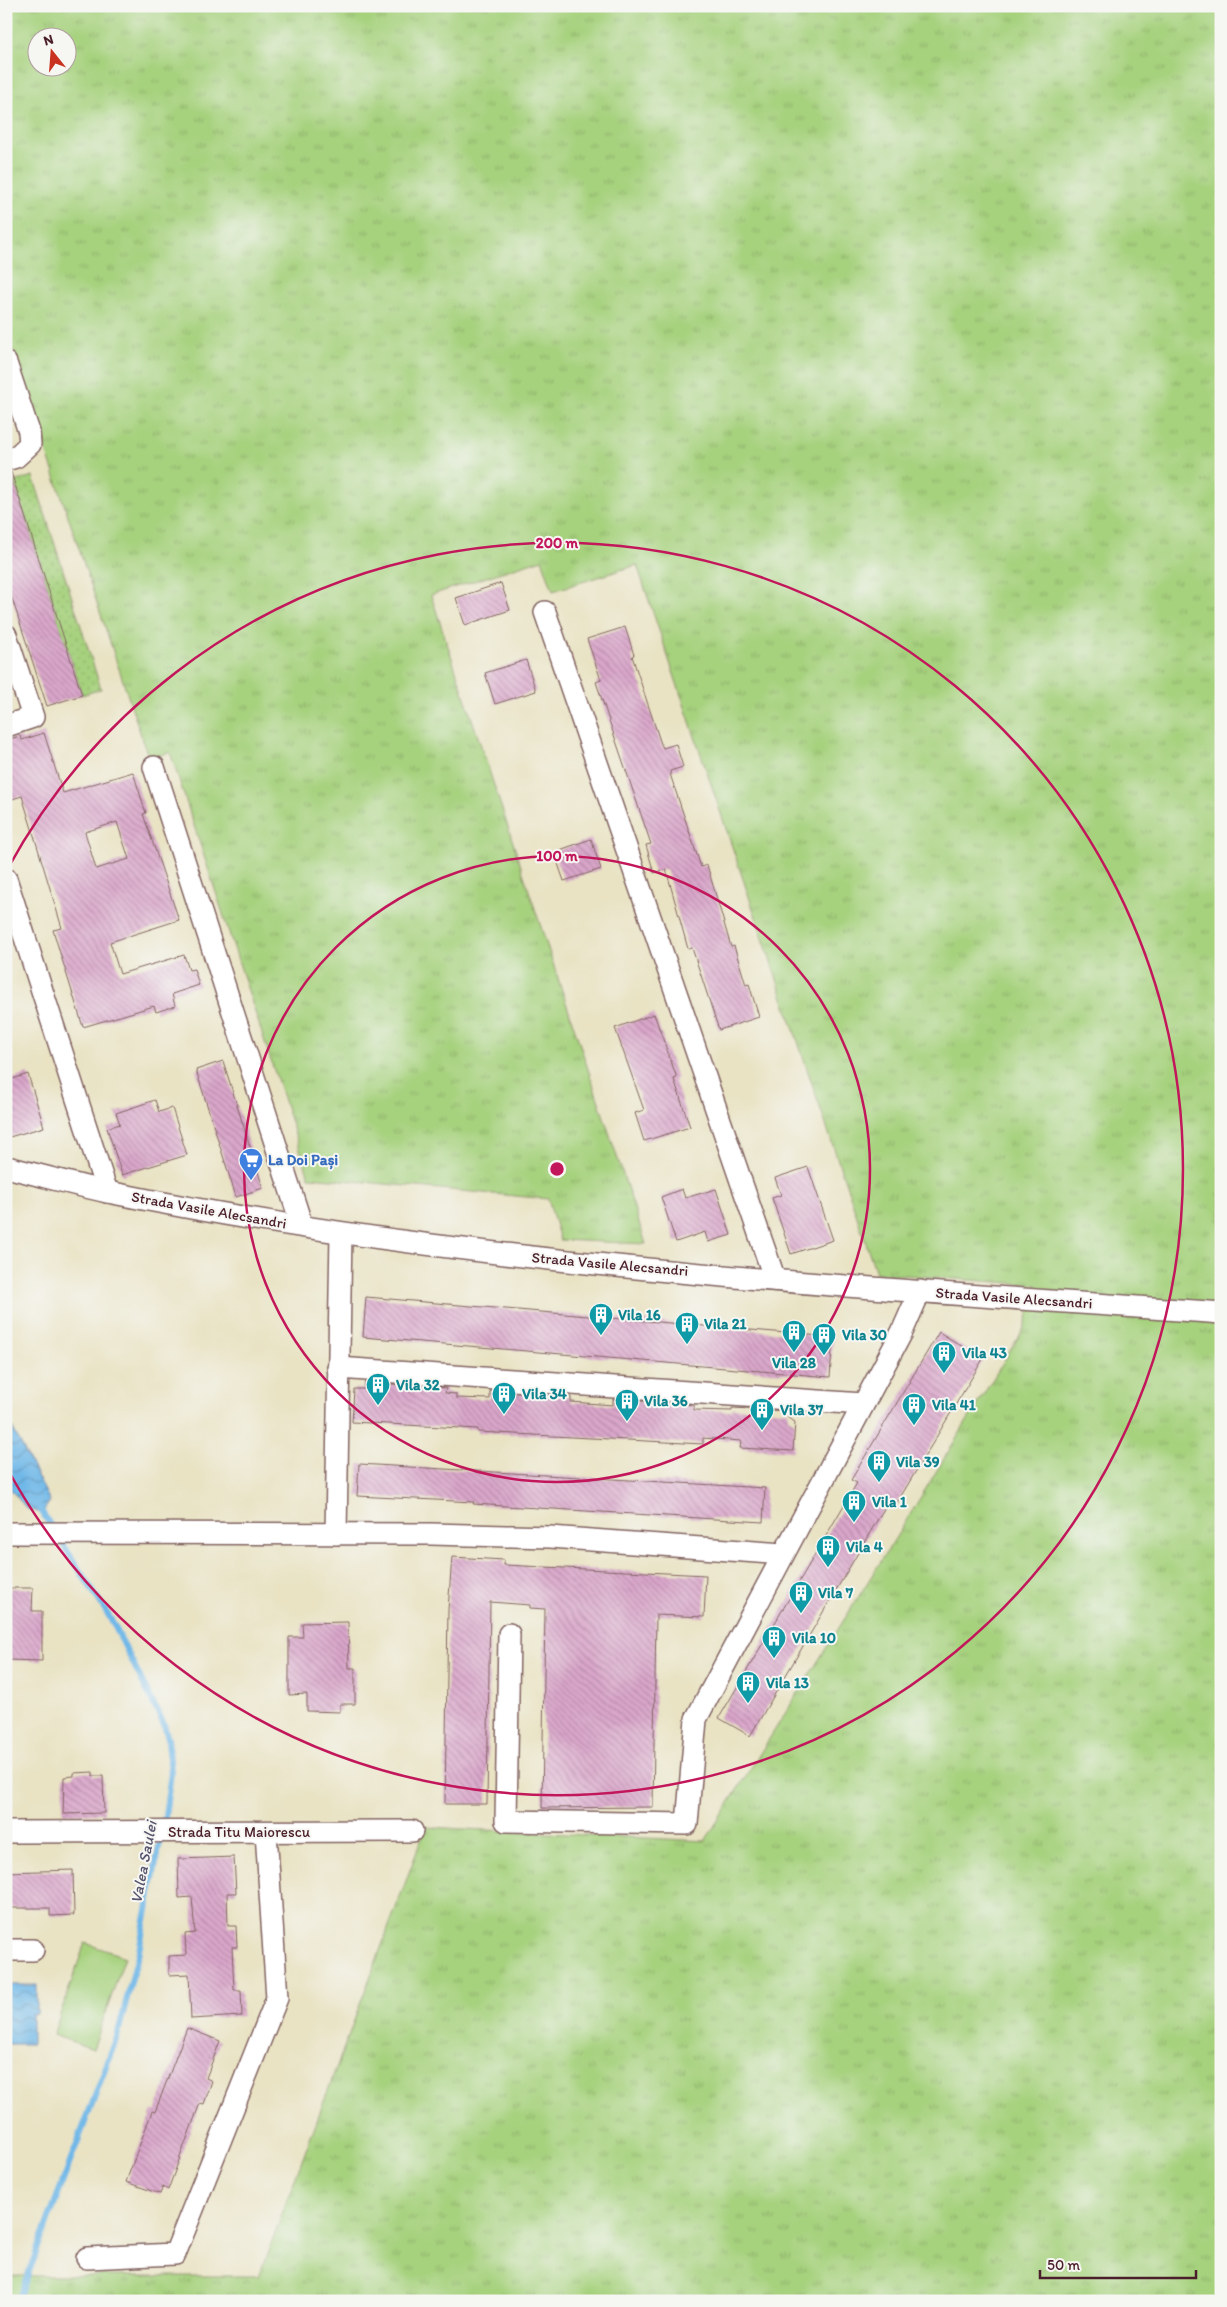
<svg xmlns="http://www.w3.org/2000/svg" width="1227" height="2307" viewBox="0 0 1227 2307" font-family="Itim,sans-serif">
<style>
.grass{fill:url(#grass-tufts);stroke:#787854;fill-rule:evenodd}
.garden{fill:url(#garden-dots);stroke:#787854}
.pitch{fill:#a6d17d;stroke:#787854}
.water{fill:url(#water-waves);stroke:#5d6c8a}
.lines{fill:none;stroke-linecap:round;stroke-linejoin:round}
.stream{stroke:#70b8e8;stroke-width:6}
.building{fill:url(#building-back-hatch);fill-rule:evenodd}
.minor-casing{stroke:#826461;stroke-width:24}
.minor{stroke:#fff;stroke-width:21}
.ring{fill:none;stroke:#c2185b;stroke-width:2.5}
.labels{text-anchor:middle;stroke-width:4;stroke-linejoin:round;paint-order:stroke}
.shop-label{font-size:15px;font-weight:bold;fill:#366cbe;stroke:#f6f6f2;text-anchor:start}
.street-label{font-size:15px;fill:#4a1f2b;stroke:#f6f6f2}
.culture-label{font-size:15px;font-weight:bold;fill:#0d838f;stroke:#f6f6f2;text-anchor:start}
.water-label{font-size:16px;font-style:italic;fill:#57556d;stroke:#f6f6f2}
.centre{fill:#c2185b;stroke:#f6f6f2;stroke-width:2.5}
.ring-label{font-size:15px;text-anchor:middle;font-weight:bold;fill:#c2185b;stroke:#f6f6f2;stroke-width:4;stroke-linejoin:round;paint-order:stroke}
</style>
<defs>
<pattern id="grass-tufts" width="24" height="20" patternUnits="userSpaceOnUse" patternTransform="scale(1.25)"><rect width="24" height="20" fill="#a6d17d"/><path d="M3 7l-1-3M5 7V3M7 7l1-3M15 17l-1-3M17 17v-4M19 17l1-3" fill="none" stroke="#90b36c"/></pattern>
<pattern id="garden-dots" width="8" height="8" patternUnits="userSpaceOnUse" patternTransform="scale(1.25)"><rect width="8" height="8" fill="#a6d17d"/><path d="M2 2h.1M6 6h.1" fill="none" stroke="#90b36c" stroke-width="1.8" stroke-linecap="round"/></pattern>
<pattern id="water-waves" width="16" height="10" patternUnits="userSpaceOnUse" patternTransform="scale(1.25)"><rect width="16" height="10" fill="#70b8e8"/><path d="M0 5q4-4 8 0t8 0" fill="none" stroke="#5e95bc"/></pattern>
<pattern id="building-back-hatch" width="6" height="6" patternUnits="userSpaceOnUse" patternTransform="scale(1.25)"><rect width="6" height="6" fill="#daa7cb"/><path d="M-1 5l2 2M0 0l6 6M5-1l2 2" fill="none" stroke="#b387a5"/></pattern>
</defs>
<rect width="100%" height="100%" fill="#f6f6f2"/>
<filter id="ink" filterUnits="userSpaceOnUse"><feTurbulence type="fractalNoise" baseFrequency=".02" numOctaves="2"/><feDisplacementMap in="SourceGraphic" scale="10" xChannelSelector="R" yChannelSelector="G"/><feConvolveMatrix kernelMatrix="1 2 1 2 8 2 1 2 1" color-interpolation-filters="sRGB"/></filter>
<filter id="wash" filterUnits="userSpaceOnUse"><feTurbulence type="fractalNoise" baseFrequency=".0096" numOctaves="4" result="noise"/><feDisplacementMap in="SourceGraphic" scale="20" xChannelSelector="R" yChannelSelector="G"/><feGaussianBlur stdDeviation="1.12" result="paint"/><feColorMatrix in="noise" values="0 0 0 0 0 0 0 0 0 0 0 0 0 0 0 0 0 1.4 0 .05"/><feComposite in="paint" operator="in"/></filter>
<g filter="url(#wash)">
<rect width="100%" height="100%" fill="#e9e3c4"/>
<path class="grass" d="M6 6H1221V2301H6V2276H259L426 1827 705 1841 903 1526 1024 1328 1037 1285 876 1273 637 565 553 591 542 559 431 595 646 1244 560 1240 548 1199 309 1177 170 752 149 759 6 330ZM38 38H68V68H38Z"/>
<path class="garden" d="M33 476 101 689 82 695 14 482Z"/>
<path class="pitch" d="M85 1943 125 1957 93 2049 53 2035Z"/>
<g class="water">
<path d="M6 1415 50 1501 42 1513 27 1509 6 1484Z"/>
<path d="M6 1985H37V2014L32 2015V2044H6Z"/>
</g>
<g class="lines">
<g class="stream">
<path d="M39 1507 52 1528"/>
<path d="M18 2301 117 2037 139 1951 165 1816 171 1773 168 1739 164 1725 112 1621 59 1538"/>
</g>
</g>
<g id="blocks">
<g class="building">
<path d="M6 472H11L82 695 47 706 6 580Z"/>
<path d="M501 583 510 610 465 625 456 598Z"/>
<path d="M625 627 634 655 632 656 661 744 663 748 676 744 683 767 670 771 671 777 701 867 707 865 731 947 734 946 746 985 749 984 759 1017 719 1030 692 948 688 949 666 869 654 873 646 845 651 844 596 682 601 680 587 639Z"/>
<path d="M526 660 536 691 495 704 485 673Z"/>
<path d="M44 733 63 793 133 772 146 813 143 814 179 920 110 942 120 974 184 955 189 970 194 969 199 985 172 994 175 1006 156 1012 154 1006 83 1027 53 930 62 928 22 796 9 800 6 789V740L20 736 22 740ZM117 822 129 859 96 869 85 832Z"/>
<path d="M591 839 601 869 564 881 554 852Z"/>
<path d="M654 1014 677 1078 674 1079 690 1127 644 1141 635 1113 644 1110 615 1028Z"/>
<path d="M223 1061 263 1188 236 1197 196 1070Z"/>
<path d="M28 1074 44 1127 6 1138V1081Z"/>
<path d="M155 1100 159 1112 172 1108 187 1155 122 1175 107 1128 120 1124 116 1113Z"/>
<path d="M808 1167 833 1240 791 1254 772 1198 781 1195 775 1178Z"/>
<path d="M682 1189 685 1198 716 1189 731 1235 708 1242 705 1232 676 1242 661 1197Z"/>
<path d="M366 1297 833 1337 830 1377 363 1337Z"/>
<path d="M939 1332 983 1359 895 1506 888 1502 750 1736 719 1718 857 1483 851 1480Z"/>
<path d="M365 1382 446 1388 445 1393 456 1394V1398L490 1399V1391L571 1397V1402L613 1405V1399L694 1405V1410L732 1411V1408L788 1411V1418L795 1422 793 1451 740 1448 741 1441 703 1438V1444L478 1432V1429L352 1422 354 1389H364Z"/>
<path d="M359 1464 765 1488 763 1522 473 1504 474 1502 357 1496Z"/>
<path d="M452 1557 504 1560V1565L706 1575 704 1617 656 1615 653 1807 542 1808 545 1609 530 1608V1605L490 1602 487 1804H445L448 1610Z"/>
<path d="M7 1588H33L32 1611H42V1661L6 1660Z"/>
<path d="M348 1622 349 1668H355V1704H340V1712L307 1711V1694L289 1695V1637H303L302 1623Z"/>
<path d="M93 1772V1776H103L104 1813 63 1814 64 1777 74 1776V1773Z"/>
<path d="M234 1857 236 1893H227L228 1926H236L237 1947H232L234 1990H241L242 2016 191 2019 189 1974 169 1975V1956L186 1955 185 1934 195 1933 192 1897 179 1898 178 1859Z"/>
<path d="M73 1870 74 1915 50 1916V1908H6V1872Z"/>
<path d="M187 2028 220 2041 206 2078 212 2081 204 2104 200 2103 168 2190 163 2187 160 2194 126 2182 152 2111 155 2112Z"/>
</g>
</g>
</g>
<g filter="url(#ink)">
<use href="#blocks" fill-opacity="0" stroke="#826461" stroke-width="1"/>
<g class="lines">
<defs>
<g id="minor">
<path d="M6 363 29 432 30 444 16 457 6 460"/>
<path d="M545 612 775 1280"/>
<path d="M6 635 33 717 6 726"/>
<path d="M154 767 302 1226"/>
<path d="M6 879 107 1192"/>
<path d="M6 1167C40 1175 74 1185 108 1192 474 1267 849 1286 1221 1313"/>
<path d="M338 1368 863 1404"/>
<path d="M6 1533 431 1534 550 1537 783 1554"/>
<path d="M336 1534 341 1233"/>
<path d="M509 1634 506 1821 687 1824 696 1719 902 1332 920 1291"/>
<path d="M6 1832 412 1831"/>
<path d="M6 1950H33"/>
<path d="M87 2258 175 2254 277 1998 266 1832"/>
</g>
</defs>
<use href="#minor" class="minor-casing"/>
<use href="#minor" class="minor"/>
</g>
</g>
<g class="ring">
<circle cx="557" cy="1169" r="313"/>
<path d="M7 870A626 626 0 1 1 7 1468"/>
</g>
<defs>
<symbol id="supermarket-pin" viewBox="-11 -11 22 30"><path d="M0 17L-7.5 6A9.5 9.5 0 1 1 7.5 6Z" fill="#3f7fe0" stroke="#f6f6f2"/><path d="M-6-5.5h2.5l.6 2H6L4.5 2H-2.5L-4.4-4H-6ZM-1.5 3.2a1.3 1.3 0 1 0 .1 0ZM3 3.2a1.3 1.3 0 1 0 .1 0Z" fill="#fff"/></symbol>
<symbol id="building-pin" viewBox="-11 -11 22 30"><path d="M0 17L-7.5 6A9.5 9.5 0 1 1 7.5 6Z" fill="#0f9aa8" stroke="#f6f6f2"/><path d="M-4-6H4V6H1V3H-1V6H-4ZM-2.5-4.3h1.7v1.8h-1.7ZM.8-4.3h1.7v1.8H.8ZM-2.5-1h1.7V.8h-1.7ZM.8-1h1.7V.8H.8Z" fill="#fff"/></symbol>
</defs>
<g fill-rule="evenodd">
<use href="#supermarket-pin" x="237" y="1146" width="28" height="38"/>
<use href="#building-pin" x="587" y="1301" width="28" height="38"/>
<use href="#building-pin" x="673" y="1310" width="28" height="38"/>
<use href="#building-pin" x="780" y="1318" width="28" height="38"/>
<use href="#building-pin" x="810" y="1321" width="28" height="38"/>
<use href="#building-pin" x="930" y="1339" width="28" height="38"/>
<use href="#building-pin" x="364" y="1371" width="28" height="38"/>
<use href="#building-pin" x="490" y="1380" width="28" height="38"/>
<use href="#building-pin" x="613" y="1387" width="28" height="38"/>
<use href="#building-pin" x="900" y="1391" width="28" height="38"/>
<use href="#building-pin" x="748" y="1396" width="28" height="38"/>
<use href="#building-pin" x="865" y="1448" width="28" height="38"/>
<use href="#building-pin" x="840" y="1488" width="28" height="38"/>
<use href="#building-pin" x="814" y="1533" width="28" height="38"/>
<use href="#building-pin" x="787" y="1579" width="28" height="38"/>
<use href="#building-pin" x="760" y="1624" width="28" height="38"/>
<use href="#building-pin" x="734" y="1669" width="28" height="38"/>
</g>
<g class="labels">
<g class="shop-label">
<text x="268" y="1165">La Doi Pași</text>
</g>
<g class="street-label">
<text transform="translate(209 1210) rotate(10)" y="5">Strada Vasile Alecsandri</text>
<text transform="translate(610 1264) rotate(5)" y="5">Strada Vasile Alecsandri</text>
<text transform="translate(1014 1298) rotate(4)" y="5">Strada Vasile Alecsandri</text>
<text x="239" y="1837">Strada Titu Maiorescu</text>
</g>
<g class="culture-label">
<text x="618" y="1320">Vila 16</text>
<text x="704" y="1329">Vila 21</text>
<text x="842" y="1340">Vila 30</text>
<text x="962" y="1358">Vila 43</text>
<text x="794" y="1368" text-anchor="middle">Vila 28</text>
<text x="396" y="1390">Vila 32</text>
<text x="522" y="1399">Vila 34</text>
<text x="644" y="1406">Vila 36</text>
<text x="932" y="1410">Vila 41</text>
<text x="780" y="1415">Vila 37</text>
<text x="896" y="1467">Vila 39</text>
<text x="872" y="1507">Vila 1</text>
<text x="846" y="1552">Vila 4</text>
<text x="818" y="1598">Vila 7</text>
<text x="792" y="1643">Vila 10</text>
<text x="766" y="1688">Vila 13</text>
</g>
<g class="water-label">
<text transform="translate(143 1862) rotate(-79)" y="6">Valea Saulei</text>
</g>
</g>
<circle cx="557" cy="1169" r="8" class="centre"/>
<g class="ring-label">
<text x="557" y="548">200 m</text>
<text x="557" y="861">100 m</text>
</g>
<rect width="1227" height="2307" fill="none" stroke="#f6f6f2" stroke-width="25"/>
<g transform="translate(52 52) rotate(343)"><circle r="24" fill="#f6f6f2" stroke="#b1a0a2"/>
<path d="M0-4L9 19L0 12L-9 19Z" fill="#c8321e"/>
<text y="-8" font-size="14" font-weight="bold" text-anchor="middle" fill="#4a1f2b">N</text>
</g>
<path d="M1040 2270v8h156v-8" fill="none" stroke="#4a1f2b" stroke-width="2.5"/>
<text x="1047" y="2270" font-size="15" fill="#4a1f2b" stroke="#f6f6f2" stroke-width="4" paint-order="stroke">50 m</text>
</svg>
